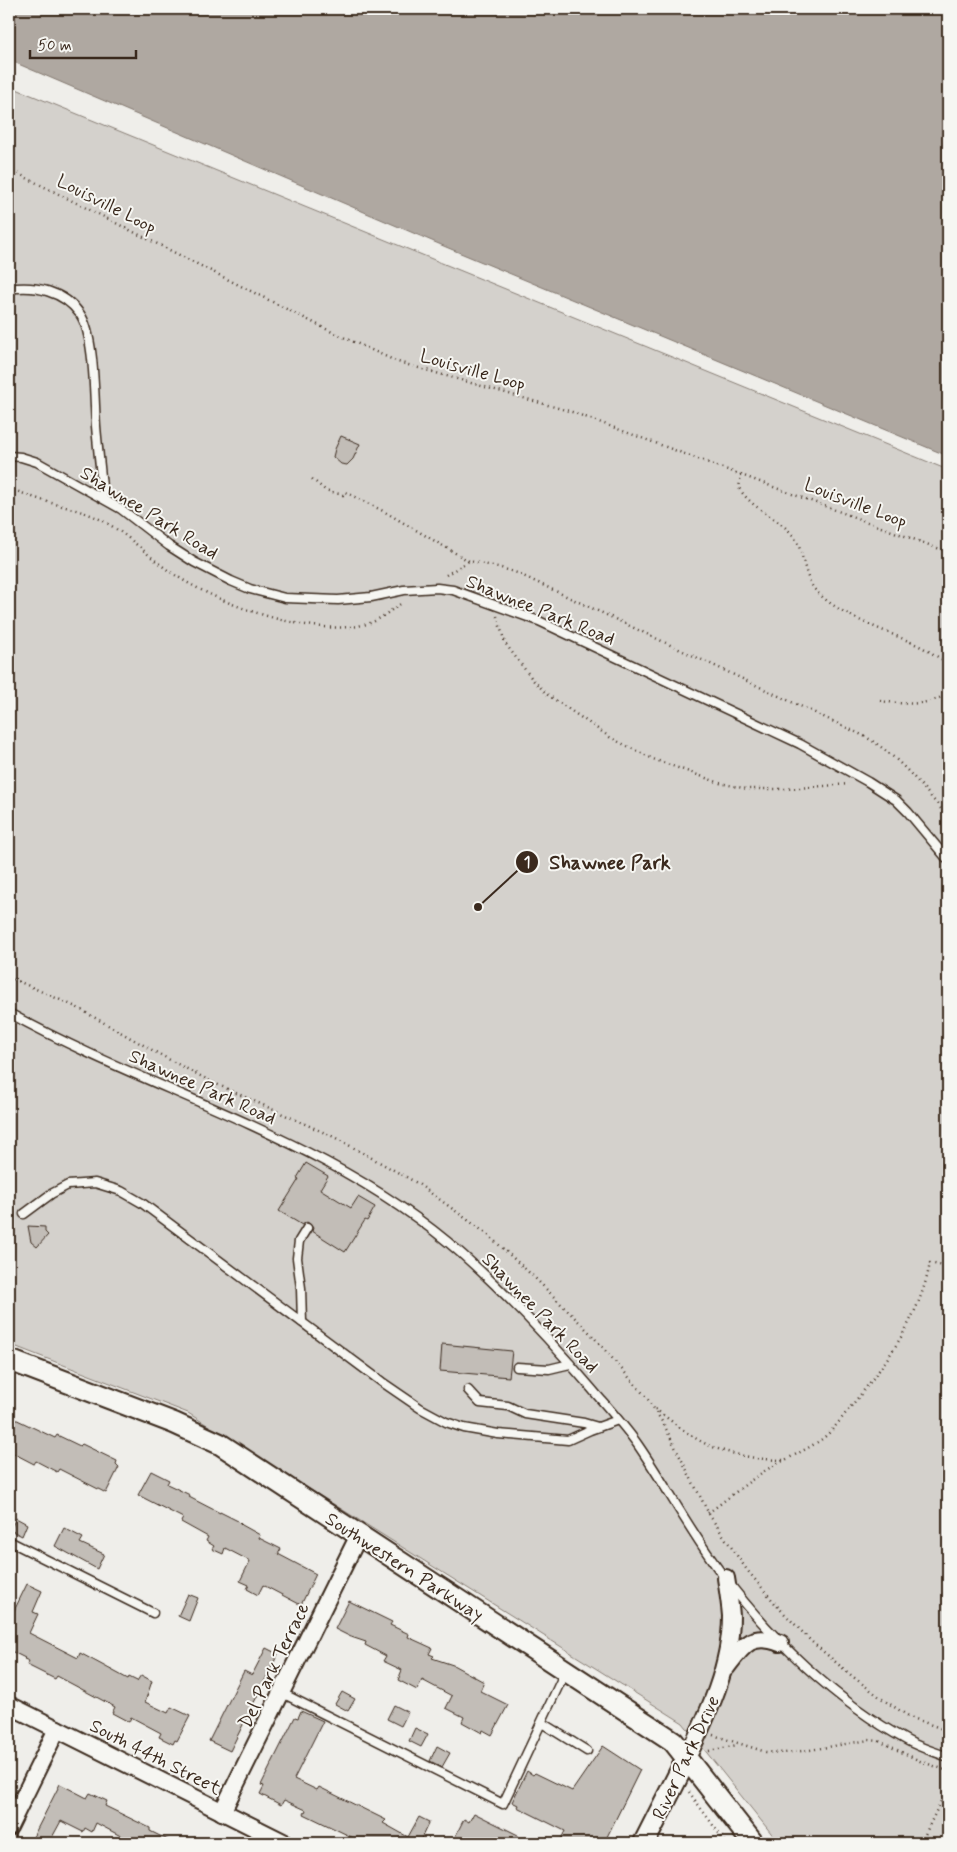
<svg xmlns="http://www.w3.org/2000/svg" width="957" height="1852" viewBox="0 0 957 1852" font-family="Mynerve,sans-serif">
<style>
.green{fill:#d4d1cc;stroke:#887e75}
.water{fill:#afa8a1;stroke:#81766d}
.building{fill:#c2bdb7;stroke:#3b2a1e}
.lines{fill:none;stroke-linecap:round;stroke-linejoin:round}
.service-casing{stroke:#3b2a1e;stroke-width:11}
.minor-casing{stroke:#3b2a1e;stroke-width:20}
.tertiary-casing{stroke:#3b2a1e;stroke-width:24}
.path{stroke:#3b2a1e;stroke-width:2.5;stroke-dasharray:1 4;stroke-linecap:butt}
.service{stroke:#f6f6f2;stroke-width:8}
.minor{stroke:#f6f6f2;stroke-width:16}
.tertiary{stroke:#f6f6f2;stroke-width:20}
.labels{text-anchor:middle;stroke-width:4;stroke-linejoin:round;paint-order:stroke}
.street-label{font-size:19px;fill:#3b2a1e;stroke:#f6f6f2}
.leader{fill:none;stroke:#3b2a1e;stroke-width:2}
.callout-dot{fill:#3b2a1e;stroke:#f6f6f2;stroke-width:2}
.mark-label{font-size:15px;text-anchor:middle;font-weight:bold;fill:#fff}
.callout-label{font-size:20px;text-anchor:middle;font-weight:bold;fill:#3b2a1e;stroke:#f6f6f2;stroke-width:4;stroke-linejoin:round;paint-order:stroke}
</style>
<rect width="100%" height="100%" fill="#efeeea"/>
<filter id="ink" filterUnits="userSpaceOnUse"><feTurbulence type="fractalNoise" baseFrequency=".02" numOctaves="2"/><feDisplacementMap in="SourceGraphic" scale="10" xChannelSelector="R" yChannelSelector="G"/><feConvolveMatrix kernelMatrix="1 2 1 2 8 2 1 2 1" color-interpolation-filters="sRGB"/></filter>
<g filter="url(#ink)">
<path class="green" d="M9 86 948 470V1843H779L683 1723 188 1413 9 1344Z"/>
<path class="water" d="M9 9H948V456L446 247 9 60Z"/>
<g class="building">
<path d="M341 436 360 444 353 459 347 465 341 464 333 457 335 449Z"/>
<path d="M306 1163 328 1176 320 1189 351 1208 358 1197 375 1207 367 1221 365 1220 345 1252 312 1231 313 1228 310 1224 307 1222 302 1225 279 1211 299 1179 297 1178Z"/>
<path d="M28 1226 45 1227V1232L48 1235 37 1247 31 1242Z"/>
<path d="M442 1344 512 1351 509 1377 440 1371Z"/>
<path d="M9 1416 55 1438 57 1435 80 1446 82 1444 117 1461 116 1464 119 1467 106 1493 59 1469 57 1472 36 1461 34 1464 9 1451Z"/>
<path d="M151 1471 169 1480 167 1484 190 1495 189 1497 220 1513V1512L238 1521 242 1525 260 1535 259 1538 281 1549 278 1554 316 1574 301 1605 263 1585 258 1595 247 1589 249 1585 240 1581 250 1561 225 1548 223 1554 212 1549 214 1546 206 1541 208 1537 181 1522 183 1518 138 1495Z"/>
<path d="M16 1518 27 1524 22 1536 10 1530Z"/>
<path d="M64 1528 83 1538 80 1543 104 1554 97 1569 55 1546Z"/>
<path d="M27 1584 42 1591 33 1612 38 1614 29 1633 78 1658 80 1653 128 1679 129 1677 137 1681 141 1675 152 1681 145 1702 168 1713 171 1707 190 1716 177 1741 175 1740 173 1744 159 1737 161 1733 131 1717 129 1722 112 1713 115 1707 57 1676 55 1679 27 1665 29 1661 24 1659 25 1658 9 1650V1621Z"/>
<path d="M188 1594 198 1598 189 1621 178 1616Z"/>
<path d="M349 1601 392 1622 390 1625 409 1634 408 1637 432 1648 429 1654 434 1656 432 1658 453 1665 484 1682 480 1691 508 1705 492 1735 483 1730 482 1733 462 1722 464 1717 446 1708 452 1696 422 1680 417 1690 398 1680 402 1670 383 1661 386 1656 365 1645 366 1642 351 1637 335 1629Z"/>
<path d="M266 1648 278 1654 230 1751 209 1741 244 1671 252 1675Z"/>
<path d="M342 1692 355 1699 348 1711 335 1704Z"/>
<path d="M394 1705 408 1712 401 1726 387 1719Z"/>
<path d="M301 1711 323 1721 294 1779 317 1790 319 1787 386 1820 383 1823 408 1837 419 1817 429 1822 419 1843H364L304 1814 306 1810 284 1800 281 1805 260 1794 264 1786 261 1785 295 1717 298 1718Z"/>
<path d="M415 1728 428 1734 421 1747 409 1741Z"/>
<path d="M437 1746 450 1753 442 1767 430 1761Z"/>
<path d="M603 1746 640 1770 604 1843H559L565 1831 517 1807 518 1805 512 1802 527 1771 533 1775 535 1773 572 1791Z"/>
<path d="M60 1784 87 1798 90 1793 107 1801 105 1806 150 1828V1831L174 1843H134L96 1823 92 1832 85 1828 83 1832 61 1821 49 1843H30Z"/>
<path d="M474 1813 518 1835 514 1843H452L464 1819 469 1822Z"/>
</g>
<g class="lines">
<defs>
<g id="service">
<path d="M9 289C35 285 64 291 80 314 95 335 94 399 96 426 98 450 101 474 103 498"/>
<path d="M9 456 21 457 37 462 121 509 169 546 194 562 231 581 250 589 285 598 338 600 371 597 404 590 437 588 453 590 539 621 800 744 868 782 896 800 908 812 948 860"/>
<path d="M9 1013C159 1096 333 1139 463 1255 509 1296 551 1341 591 1388 607 1407 624 1425 638 1445 667 1487 691 1533 722 1574 771 1639 836 1702 908 1741 921 1748 935 1752 948 1757"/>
<path d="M24 1214 51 1194 68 1185 95 1183 121 1191 142 1203 382 1382 420 1408 446 1422 464 1428 498 1434 568 1440 590 1430 618 1420"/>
<path d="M302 1322 301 1288 297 1258 299 1241 307 1228"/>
<path d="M517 1367 549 1369 570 1364"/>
<path d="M468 1390 480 1403 508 1406 525 1414 584 1423 598 1427"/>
<path d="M9 1541 153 1613"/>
<path d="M282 1693 503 1804 565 1672"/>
<path d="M542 1723 587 1751"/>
</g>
<g id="minor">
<path d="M726 1668C743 1646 750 1632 780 1643"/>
<path d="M9 1705 285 1843"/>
<path d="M687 1758C708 1714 731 1666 731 1616 730 1603 728 1591 726 1578"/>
<path d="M222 1812 359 1535"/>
<path d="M9 1827 57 1729"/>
</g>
<g id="tertiary">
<path d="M9 1360 174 1423 220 1444 673 1741 753 1843"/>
<path d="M644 1843 687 1758"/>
</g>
</defs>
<use href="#service" class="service-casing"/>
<use href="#minor" class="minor-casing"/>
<use href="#tertiary" class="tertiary-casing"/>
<g class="path">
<path d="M9 169 332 332 398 362 572 412 948 552"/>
<path d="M741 474 739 488C752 509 775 516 791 533 806 550 801 575 817 592 844 618 882 629 915 644 927 649 937 657 948 663"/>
<path d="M312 479 325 490 343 495 345 492 385 512 469 561"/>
<path d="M9 488C24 494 40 500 55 504 72 509 90 513 105 522 128 535 145 553 165 568 210 602 315 641 370 623 381 619 392 609 402 603"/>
<path d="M446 575 469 561 498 567 517 573 862 735C897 753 923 788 948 817"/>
<path d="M497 616 505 643 533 680 548 695 611 738 653 759 720 783 747 789H786L849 784"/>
<path d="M880 701C903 704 928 707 948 693"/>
<path d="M9 977 76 1007 168 1059 214 1083 334 1137 417 1183 487 1234 535 1278 591 1334 647 1398 663 1423 710 1516 747 1570 779 1608 812 1642 852 1676 885 1701 910 1717 948 1731"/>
<path d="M655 1409C672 1421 689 1436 708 1445 731 1455 759 1460 785 1460"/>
<path d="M708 1513C726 1500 744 1485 763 1472 782 1460 804 1452 822 1439 834 1430 843 1416 853 1404 887 1362 920 1317 930 1263L944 1266"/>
<path d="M713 1735 766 1752 785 1753 810 1750 869 1740 879 1741 920 1761 948 1771"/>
<path d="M709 1751 737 1745"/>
<path d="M689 1792 726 1843"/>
<path d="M921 1843 948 1786"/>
</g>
<use href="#service" class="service"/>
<use href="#minor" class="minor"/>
<use href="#tertiary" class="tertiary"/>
</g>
</g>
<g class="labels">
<g class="street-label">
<text transform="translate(107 203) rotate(27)" y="7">Louisville Loop</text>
<text transform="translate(473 369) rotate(16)" y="7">Louisville Loop</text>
<text transform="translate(856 502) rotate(21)" y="7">Louisville Loop</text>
<text transform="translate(150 512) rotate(32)" y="7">Shawnee Park Road</text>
<text transform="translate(541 609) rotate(22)" y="7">Shawnee Park Road</text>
<text transform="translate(203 1086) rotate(24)" y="7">Shawnee Park Road</text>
<text transform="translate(541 1312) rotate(46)" y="7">Shawnee Park Road</text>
<text transform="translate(405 1566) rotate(33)" y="7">Southwestern Parkway</text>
<text transform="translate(273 1665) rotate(-64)" y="7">Del Park Terrace</text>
<text transform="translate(156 1756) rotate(27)" y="7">South 44th Street</text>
<text transform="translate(685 1757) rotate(-65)" y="7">River Park Drive</text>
</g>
</g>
<path class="leader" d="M478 907L527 862"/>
<g class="callout-dot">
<circle cx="478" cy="907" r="5"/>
<circle cx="527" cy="862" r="12"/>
</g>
<g class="mark-label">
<text x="527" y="867">1</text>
</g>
<g class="callout-label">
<text x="610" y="869">Shawnee Park</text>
</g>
<rect width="957" height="1852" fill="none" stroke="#f6f6f2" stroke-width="30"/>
<rect x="15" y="15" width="927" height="1822" fill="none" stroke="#3b2a1e" stroke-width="2" filter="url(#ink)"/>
<path d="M30 50v8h106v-8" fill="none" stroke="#3b2a1e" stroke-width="2.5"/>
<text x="38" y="50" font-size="15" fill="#3b2a1e" stroke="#f6f6f2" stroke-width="4" paint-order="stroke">50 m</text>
</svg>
